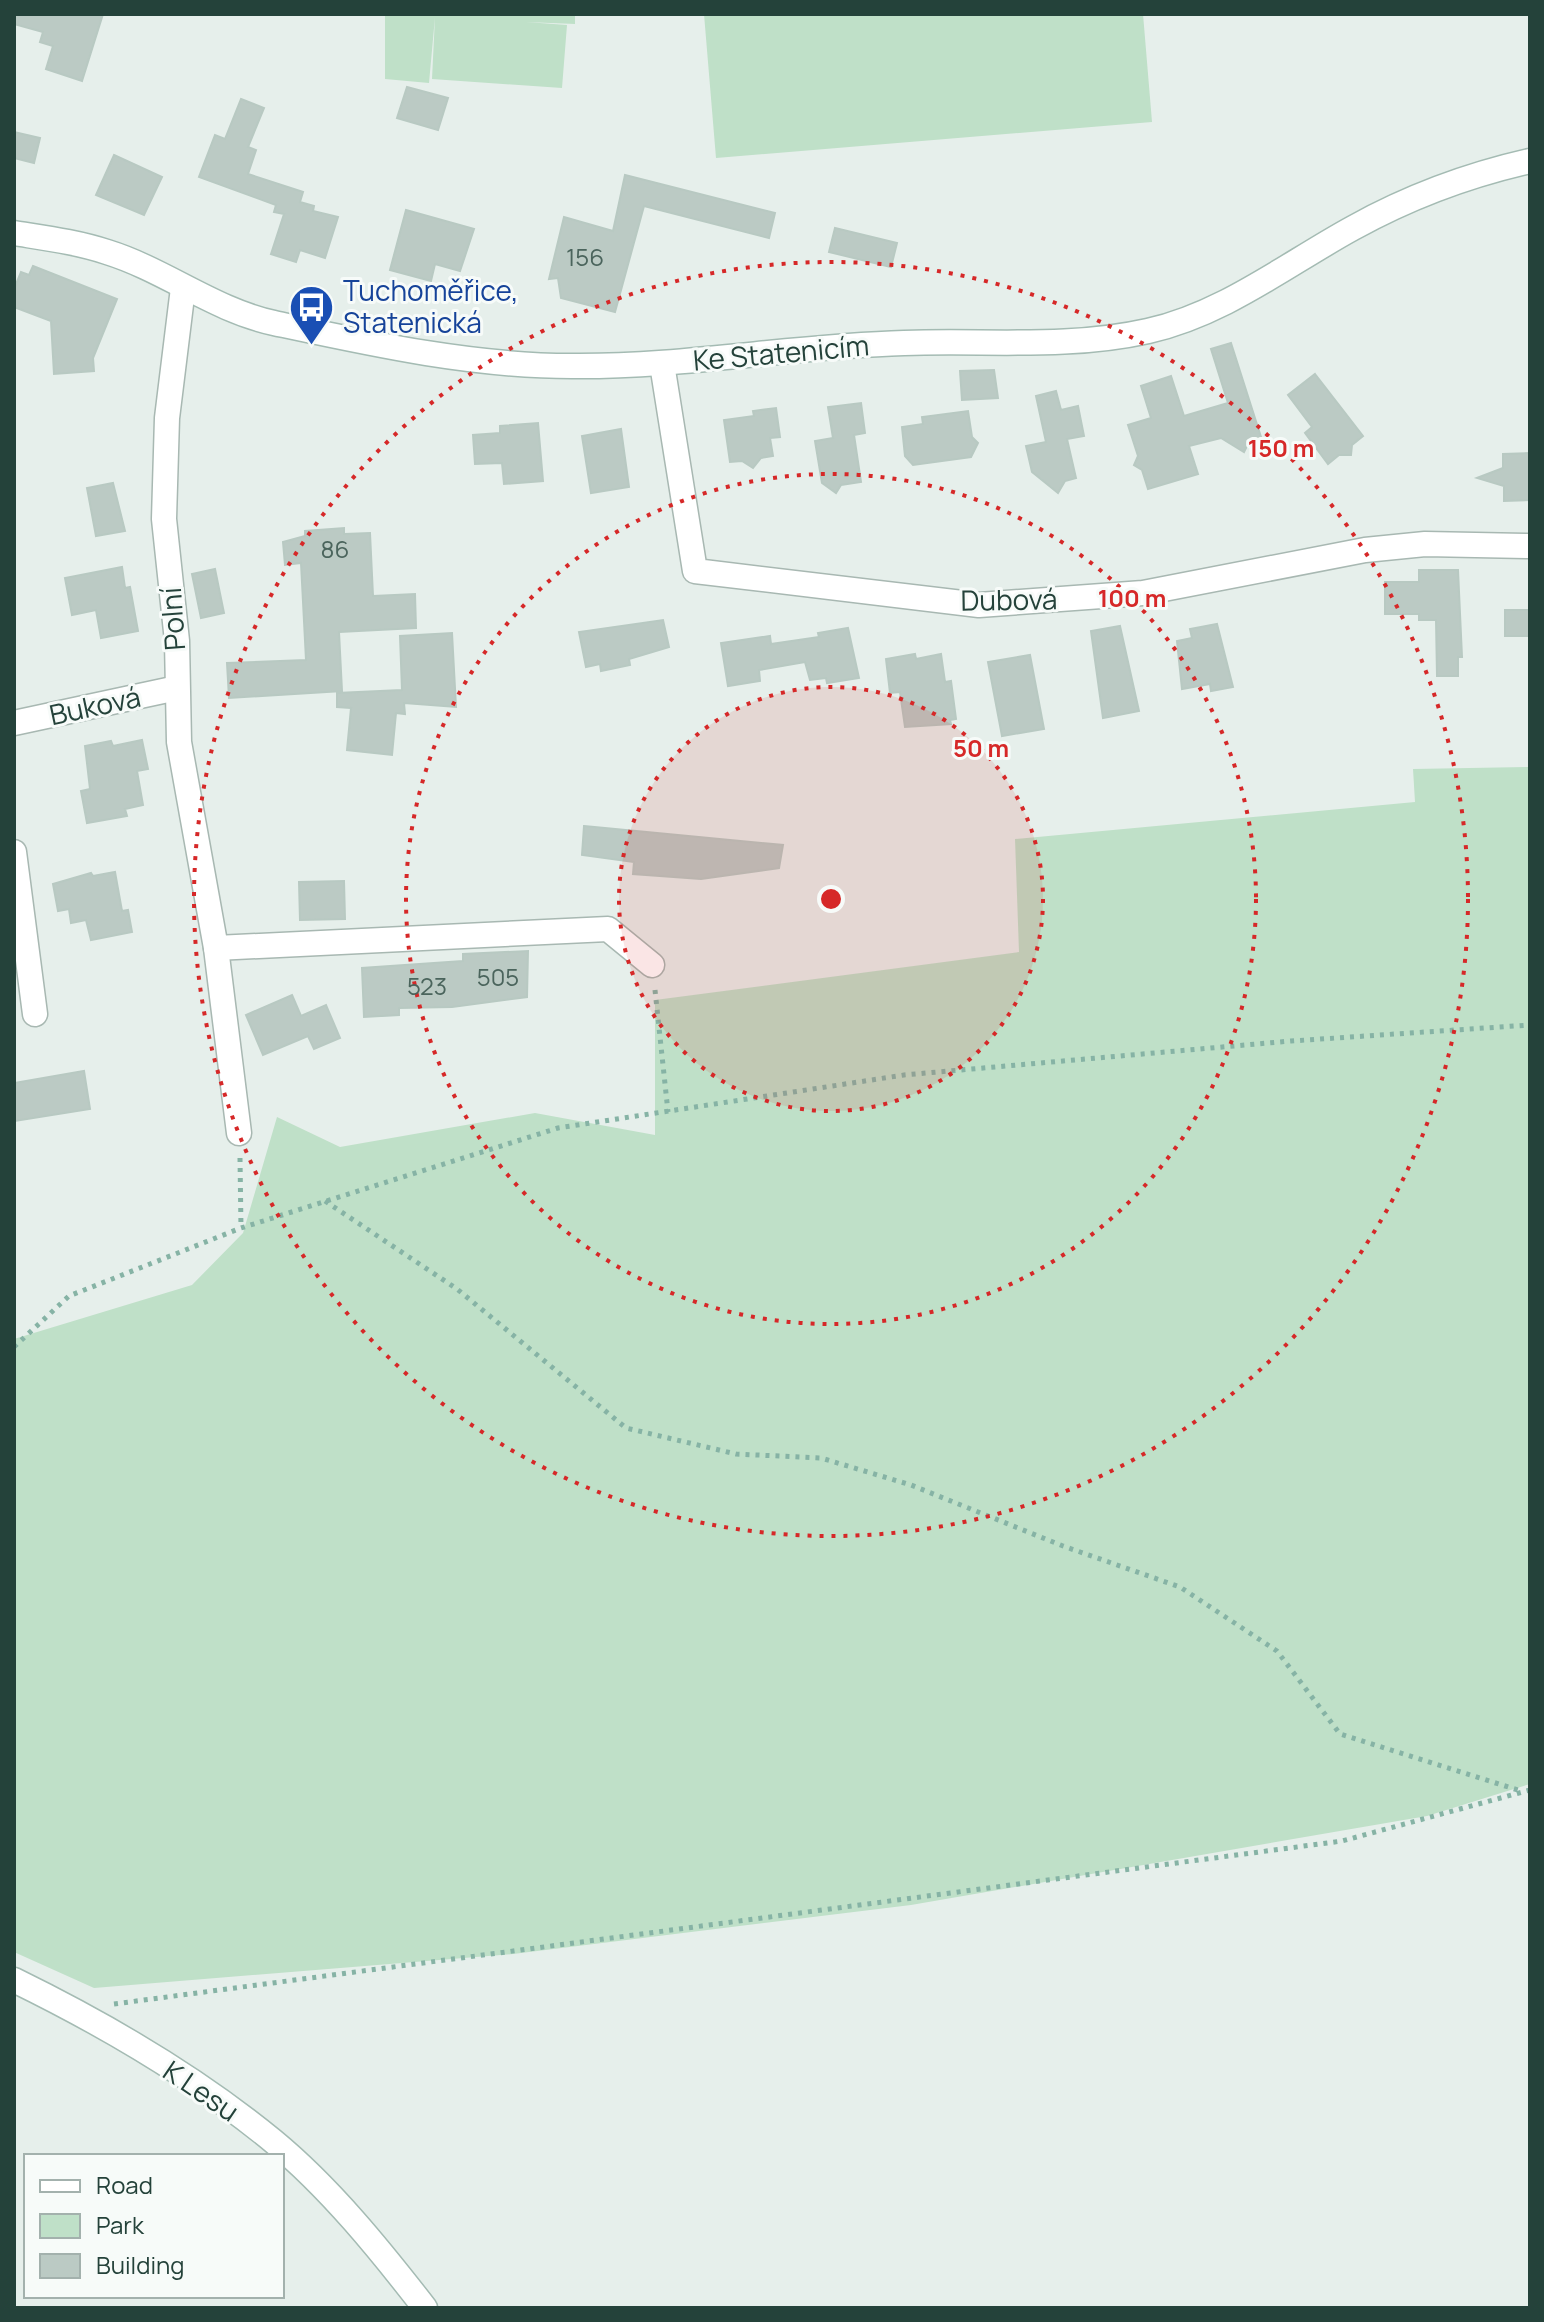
<svg xmlns="http://www.w3.org/2000/svg" width="1544" height="2322" viewBox="0 0 1544 2322" font-family="Manrope,sans-serif">
<style>
.green{fill:#bfe0c8}
.building{fill:#bbcac4;stroke:#b8c9c2;stroke-width:2}
.lines{fill:none;stroke-linecap:round;stroke-linejoin:round}
.street-casing{stroke:#a8b8b2;stroke-width:27}
.secondary-casing{stroke:#a4bbb3;stroke-width:27}
.path{stroke:#86b3a5;stroke-width:5;stroke-dasharray:4 6;stroke-linecap:butt}
.street{stroke:#fff;stroke-width:24}
.secondary{stroke:#fff;stroke-width:24}
.ring{fill:none;stroke:#d62828;stroke-width:4;stroke-dasharray:4 8}
.labels{text-anchor:middle;stroke-width:6;stroke-linejoin:round;paint-order:stroke}
.number-label{font-size:24px;fill:#4a645c}
.transit-label{font-size:28px;fill:#164399;stroke:#f7fbf9;text-anchor:start}
.street-label{font-size:28px;fill:#24423a;stroke:#f7fbf9}
.centre{fill:#d62828;stroke:#f7fbf9;stroke-width:4}
.ring-label{font-size:24px;text-anchor:middle;font-weight:bold;fill:#d62828;stroke:#f7fbf9;stroke-width:6;stroke-linejoin:round;paint-order:stroke}
</style>
<rect width="100%" height="100%" fill="#e6efeb"/>
<g class="green">
<path d="M385 14H575V24L526 22 567 25 562 88 432 79 435 17 429 83 385 79Z"/>
<path d="M704 14H1143L1152 122 716 158Z"/>
<path d="M1530 767V1784L1427 1816 911 1905 513 1954 94 1988 14 1952V1339L192 1285 243 1233 277 1117 340 1147 535 1113 655 1135V1000L1019 952 1015 839 1415 802 1413 769Z"/>
</g>
<g class="building">
<path d="M14 14H103L82 81 46 69 53 46 40 42 43 32 14 24Z"/>
<path d="M407 87 448 98 438 130 397 118Z"/>
<path d="M241 99 264 108 248 147 256 150 248 174 303 192 300 202 314 206 313 211 338 217 325 258 300 250 296 262 271 254 284 214 274 212 276 205 199 177 215 135 225 139Z"/>
<path d="M14 132 40 138 34 163 14 158Z"/>
<path d="M114 155 162 177 144 215 96 195Z"/>
<path d="M625 175 775 213 769 238 644 206 615 312 561 298 558 278 549 279 564 217 613 231Z"/>
<path d="M406 210 474 229 460 271 435 264 431 281 390 270Z"/>
<path d="M835 228 897 243 891 267 829 252Z"/>
<path d="M33 266 117 299 93 358 94 371 54 374 51 321 14 307V289L21 272 29 275Z"/>
<path d="M1231 343 1261 437 1250 440 1244 452 1221 438 1189 446 1198 474 1148 489 1142 470 1134 465 1138 456 1128 425 1151 418 1141 386 1171 376 1184 416 1228 403 1211 349Z"/>
<path d="M994 370 998 398 962 400 960 371Z"/>
<path d="M1315 374 1363 436 1352 445 1351 455H1339L1328 464 1305 433 1312 427 1288 395Z"/>
<path d="M1056 391 1061 410 1078 406 1084 436 1067 439 1076 478 1065 481 1058 493 1032 472 1026 446 1046 442 1036 396Z"/>
<path d="M861 403 865 433 854 435 861 482 841 485 836 493 822 483 815 441 833 438 828 407Z"/>
<path d="M776 408 780 437 770 438 773 456 761 458 753 468 742 461 730 462 724 420 754 416 753 411Z"/>
<path d="M968 411 972 437 978 443 971 457 913 465 905 456 902 427 923 424 922 417Z"/>
<path d="M538 423 543 481 504 484 502 463 475 464 473 435 500 433V426Z"/>
<path d="M621 429 629 487 591 493 582 436Z"/>
<path d="M1530 453V500L1504 501V486L1477 478 1503 468V454Z"/>
<path d="M113 483 125 531 96 536 87 488Z"/>
<path d="M344 528V534L370 533 373 596 415 594 416 628 339 632 342 691 229 698 227 663 306 660 301 563 285 565 283 542 305 536V531Z"/>
<path d="M122 567 125 588 130 587 138 631 101 638 96 610 72 615 65 578Z"/>
<path d="M215 569 224 613 201 618 192 574Z"/>
<path d="M1419 570H1458L1462 657H1458V676H1437L1436 620H1419V614H1385V582H1419Z"/>
<rect x="1505" y="610" width="25" height="26"/>
<path d="M663 620 669 647 629 659 630 665 601 671 600 664 586 667 579 632Z"/>
<path d="M1217 624 1233 687 1211 691 1210 684 1182 689 1177 641 1192 638 1190 629Z"/>
<path d="M1120 626 1139 711 1103 718 1091 631Z"/>
<path d="M848 628 859 678 827 683 826 678 810 680 805 662 759 670 760 681 728 686 721 643 770 636 771 644 819 637 818 633Z"/>
<path d="M452 633 456 707 404 703 405 714 396 713 392 755 347 750 351 708 337 707V693L402 690 400 636Z"/>
<path d="M915 654 916 659 941 654 945 682 951 681 956 719 950 720 951 724 905 727 900 692 890 693 886 659Z"/>
<path d="M1030 655 1044 729 1002 736 988 662Z"/>
<path d="M142 740 148 769 137 771 143 805 125 809 127 816 87 823 81 791 90 789 85 746 111 741 113 746Z"/>
<path d="M584 826 783 845 779 868 701 879 633 874 634 862 582 855Z"/>
<path d="M115 872 122 911 128 910 132 932 91 940 86 920 71 923 69 909 58 911 53 884 91 873 93 876Z"/>
<path d="M344 881 345 919 300 920 299 882Z"/>
<path d="M528 951 527 997 452 1007 399 1008V1015L364 1017 362 968 463 961V954Z"/>
<path d="M292 995 301 1016 326 1005 340 1038 314 1049 308 1036 263 1055 246 1015Z"/>
<path d="M84 1071 90 1109 14 1121V1083Z"/>
</g>
<g class="lines">
<defs>
<g id="street">
<path d="M183 288 167 418 164 519 177 641 179 742 216 948 239 1133"/>
<path d="M662 364 695 571 979 605 1143 593 1365 550 1425 544 1530 546"/>
<path d="M14 723 177 688"/>
<path d="M14 852 35 1014"/>
<path d="M216 948 608 929 652 965"/>
</g>
<g id="secondary">
<path d="M14 233C45 238 77 242 107 252 165 270 214 310 274 323 372 344 471 366 572 366 683 367 793 346 904 343 986 340 1068 349 1148 331 1224 314 1287 264 1353 228 1409 197 1468 175 1530 161"/>
<path d="M14 1980C104 2024 195 2077 273 2141 330 2188 380 2250 425 2308"/>
</g>
</defs>
<use href="#street" class="street-casing"/>
<use href="#secondary" class="secondary-casing"/>
<g class="path">
<path d="M655 990 668 1112"/>
<path d="M240 1158 241 1228"/>
<path d="M325 1201 457 1289 626 1428 736 1454 821 1458 911 1485 1063 1546 1180 1587 1277 1651 1340 1734 1521 1791"/>
<path d="M14 1347 69 1296 241 1228 558 1128 904 1075 1291 1041 1530 1025"/>
<path d="M114 2004 1342 1841 1530 1790"/>
</g>
<use href="#street" class="street"/>
<use href="#secondary" class="secondary"/>
</g>
<circle cx="831" cy="899" r="212" fill="#d62828" fill-opacity=".12"/>
<g class="ring">
<circle cx="831" cy="899" r="212"/>
<circle cx="831" cy="899" r="425"/>
<circle cx="831" cy="899" r="637"/>
</g>
<defs>
<symbol id="bus-pin" viewBox="-11 -11 22 30"><path d="M0 17L-7.5 6A9.5 9.5 0 1 1 7.5 6Z" fill="#1a4fb4" stroke="#f7fbf9"/><path d="M-5-6H5V4H4V6H2V4H-2V6H-4V4H-5ZM-3.5-4V0h7V-4ZM-3.5 1.2v1.5H-2V1.2ZM2 1.2v1.5H3.5V1.2Z" fill="#fff"/></symbol>
</defs>
<g fill-rule="evenodd">
<use href="#bus-pin" x="286" y="282" width="51" height="69"/>
</g>
<g class="labels">
<g class="number-label">
<text x="585" y="266">156</text>
<text x="335" y="558">86</text>
<text x="498" y="986">505</text>
<text x="427" y="995">523</text>
</g>
<g class="transit-label">
<text x="343" y="301">Tuchoměřice,<tspan x="343" dy="32">Statenická</tspan></text>
</g>
<g class="street-label">
<text transform="translate(781 353) rotate(-5)" y="10">Ke Statenicím</text>
<text transform="translate(1009 600) rotate(-1)" y="10">Dubová</text>
<text transform="translate(173 619) rotate(-94)" y="10">Polní</text>
<text transform="translate(95 706) rotate(-12)" y="10">Buková</text>
<text transform="translate(201 2091) rotate(34)" y="10">K Lesu</text>
</g>
</g>
<circle cx="831" cy="899" r="12" class="centre"/>
<g class="ring-label">
<text x="1281" y="457">150 m</text>
<text x="1132" y="607">100 m</text>
<text x="981" y="757">50 m</text>
</g>
<rect width="1544" height="2322" fill="none" stroke="#24423a" stroke-width="32"/>
<rect x="24" y="2154" width="260" height="144" fill="#f7fbf9" stroke="#a3b1ad" stroke-width="2"/>
<rect x="40" y="2180" width="40" height="12" fill="#ffffff" stroke="#a3b1ad" stroke-width="2"/>
<text x="96" y="2194" font-size="24" fill="#24423a">Road</text>
<rect x="40" y="2214" width="40" height="24" fill="#bfe0c8" stroke="#a3b1ad" stroke-width="2"/>
<text x="96" y="2234" font-size="24" fill="#24423a">Park</text>
<rect x="40" y="2254" width="40" height="24" fill="#bbcac4" stroke="#a3b1ad" stroke-width="2"/>
<text x="96" y="2274" font-size="24" fill="#24423a">Building</text>
</svg>
